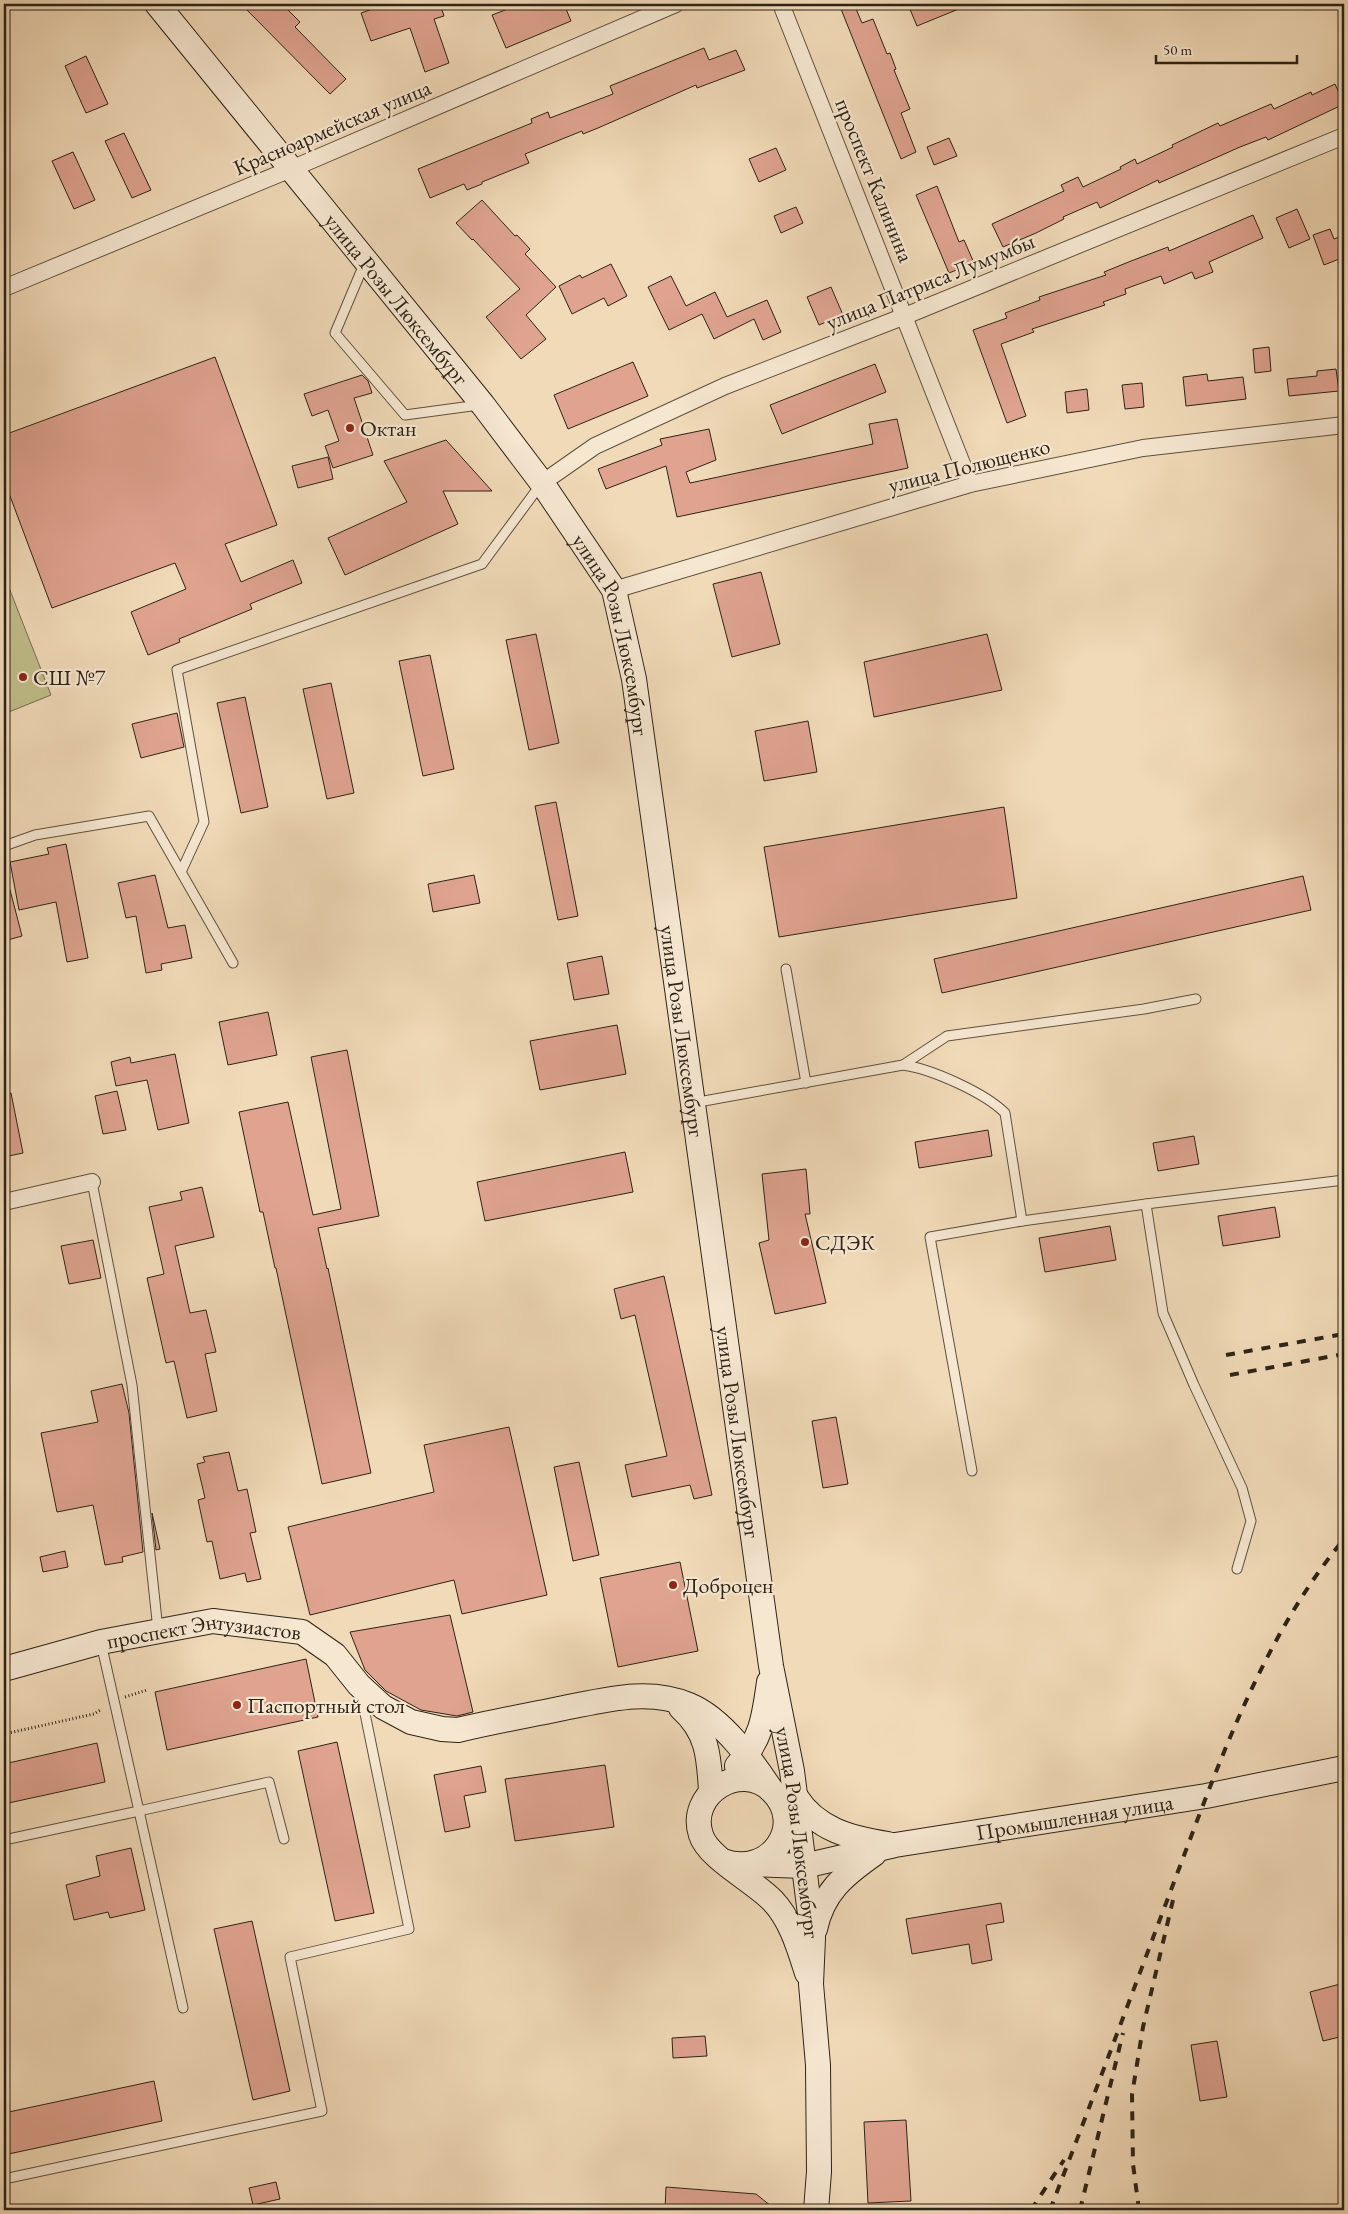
<svg xmlns="http://www.w3.org/2000/svg" width="1348" height="2214" viewBox="0 0 1348 2214" font-family="'EB Garamond',serif">
<style>
.green{fill:#c0be8b;stroke:#767051}
.building{fill:#dfa390;stroke:#2d2317}
.lines{fill:none;stroke-linecap:round;stroke-linejoin:round}
.lane-casing{stroke:#5e513f;stroke-width:11}
.street-casing{stroke:#5e513f;stroke-width:18}
.secondary-casing{stroke:#2d2317;stroke-width:26}
.path{stroke:#2d2317;stroke-width:3;stroke-dasharray:1 2.5;stroke-linecap:butt}
.lane{stroke:#f6e7d1;stroke-width:9}
.street{stroke:#f6e7d1;stroke-width:16}
.secondary{stroke:#f6e7d1;stroke-width:24}
.rail{stroke:#2d2317;stroke-width:4;stroke-dasharray:9 9;stroke-linecap:butt}
.poi-dot{fill:#8f2418;stroke:#f6e7d1;stroke-width:2}
.labels{text-anchor:middle;stroke-width:4.5;stroke-linejoin:round;paint-order:stroke}
.street-label{font-size:22px;fill:#2d2317;stroke:#f6e7d1}
.poi-label{font-size:22px;fill:#2d2317;stroke:#f6e7d1;text-anchor:start}
</style>
<rect width="100%" height="100%" fill="#f1dab8"/>
<filter id="stains"><feTurbulence type="fractalNoise" baseFrequency=".004" numOctaves="4"/><feColorMatrix values="0 0 0 0 .2 0 0 0 0 .09 0 0 0 0 .02 0 0 0 .5 -.17"/></filter>
<radialGradient id="worn" r=".72"><stop offset=".6" stop-color="#630" stop-opacity="0"/><stop offset="1" stop-color="#630" stop-opacity=".3"/></radialGradient>
<path class="green" d="M4 575 51 695 4 714Z"/>
<g class="building">
<path d="M241 4H282L300 22 295 27 346 79 330 94Z"/>
<path d="M387 4H440L444 16 434 19 449 63 425 72 410 28 371 41 361 13Z"/>
<path d="M521 4H564L571 21 506 48 492 15Z"/>
<path d="M839 4H854L862 23 873 19 887 54 890 53 896 69 894 70 910 109 901 113 916 152 901 159Z"/>
<path d="M917 4H971L917 26 909 7Z"/>
<path d="M704 48 709 60 736 50 745 70 697 88 696 85 598 128 583 134 582 131 525 154 529 163 482 182V184L467 190 464 184 430 198 418 169 532 123 531 119 548 112 550 118 613 94 610 86Z"/>
<path d="M86 56 108 104 86 113 65 66Z"/>
<path d="M1335 84 1344 104 1268 140 1266 137 1240 147 1159 183 1158 180 1100 208 1097 202 1063 217 1064 219 1036 233 1003 247 992 224 1064 191 1061 185 1078 177 1083 187 1121 169 1120 167 1135 159 1137 164 1173 147 1172 145 1218 123 1220 126 1271 104 1274 109 1311 92 1312 95Z"/>
<path d="M124 133 151 190 132 198 105 141Z"/>
<path d="M949 138 957 156 934 165 927 147Z"/>
<path d="M776 148 786 170 759 182 749 159Z"/>
<path d="M73 152 95 200 74 209 52 161Z"/>
<path d="M937 186 959 242 964 240 974 263 949 273 916 195Z"/>
<path d="M482 200 515 236 517 235 530 249 525 254 556 287 526 315 546 339 521 359 486 317 520 289 473 239 472 240 456 223Z"/>
<path d="M796 207 803 223 781 233 774 216Z"/>
<path d="M1297 209 1310 239 1289 248 1276 218Z"/>
<path d="M1253 215 1263 238 1209 262 1213 272 1195 279 1192 272 1164 284 1161 276 1125 289 1126 294 1103 302 1105 305 1032 329 1034 332 1001 344 1026 416 1007 423 973 330 1007 318 1005 313 1040 300 1039 297 1106 275 1104 272 1131 261 1168 247 1169 251Z"/>
<path d="M1330 229 1334 239 1344 235V257L1324 265 1313 235Z"/>
<path d="M611 264 627 296 608 306 604 298 572 314 559 286 580 275 582 278Z"/>
<path d="M671 276 686 306 715 292 727 317 767 300 781 332 763 340 754 319 714 339 702 314 669 330 648 287Z"/>
<path d="M831 287 843 315 819 325 807 297Z"/>
<path d="M1269 347 1271 371 1255 373 1253 349Z"/>
<path d="M215 357 277 525 225 544 241 582 293 560 302 583 250 604 252 609 179 639 180 642 148 655 131 612 186 589 175 563 52 608 4 480V435Z"/>
<path d="M633 362 648 396 568 429 554 395Z"/>
<path d="M875 364 886 392 782 434 770 405Z"/>
<path d="M1336 369 1339 391 1289 396 1287 379 1317 376V371Z"/>
<path d="M1207 374 1208 381 1243 377 1246 399 1186 406 1183 377Z"/>
<path d="M362 375 368 381 372 393 354 398 373 455 333 468 325 446 339 441 328 410 312 416 304 394Z"/>
<path d="M1142 383 1144 407 1125 409 1122 385Z"/>
<path d="M1087 389 1089 410 1067 413 1065 392Z"/>
<path d="M897 419 908 468 677 517 666 466 606 489 598 469 662 445 660 439 709 429 716 460 686 472 690 483 873 444 869 424Z"/>
<path d="M446 440 492 491H443L458 524 345 575 328 538 407 502 384 461Z"/>
<path d="M328 457 333 479 298 488 292 466Z"/>
<path d="M761 572 780 644 732 657 713 584Z"/>
<path d="M536 634 559 743 529 750 506 640Z"/>
<path d="M987 634 1002 690 874 717 864 662Z"/>
<path d="M430 655 454 769 423 776 399 661Z"/>
<path d="M331 683 354 793 327 799 303 689Z"/>
<path d="M245 697 268 807 241 813 217 703Z"/>
<path d="M177 713 184 747 141 758 132 724Z"/>
<path d="M808 721 817 772 764 781 755 731Z"/>
<path d="M556 802 578 916 558 920 535 806Z"/>
<path d="M1004 807 1017 898 779 937 764 847Z"/>
<path d="M66 844 88 958 67 962 56 902 19 910 10 862 49 854 47 848Z"/>
<path d="M155 875 168 928 185 925 192 958 161 964 162 970 146 973 136 916 126 918 118 883Z"/>
<path d="M474 875 480 903 433 912 428 884Z"/>
<path d="M1303 876 1311 910 942 993 934 959Z"/>
<path d="M4 886H9L22 936 4 941Z"/>
<path d="M602 956 609 994 574 1000 567 963Z"/>
<path d="M268 1012 277 1055 228 1065 219 1022Z"/>
<path d="M617 1025 626 1074 540 1090 530 1041Z"/>
<path d="M347 1050 379 1216 318 1228 327 1269 328 1268 371 1473 322 1484 276 1268H275L263 1212H260L239 1112 288 1102 313 1215 341 1209 311 1057Z"/>
<path d="M175 1054 189 1123 158 1130 147 1080 116 1086 111 1062 130 1057 131 1063Z"/>
<path d="M117 1091 126 1130 103 1134 95 1096Z"/>
<path d="M11 1093 23 1153 4 1157V1094Z"/>
<path d="M988 1130 992 1156 919 1168 915 1142Z"/>
<path d="M1194 1136 1199 1164 1158 1171 1153 1143Z"/>
<path d="M625 1152 633 1192 485 1221 477 1182Z"/>
<path d="M806 1169 810 1214H805L826 1303 775 1314 759 1243 769 1240 762 1174Z"/>
<path d="M202 1187 214 1237 175 1246 190 1313 206 1310 216 1352 205 1354 217 1411 187 1418 174 1361 166 1363 147 1278 164 1274 149 1207 182 1200 180 1192Z"/>
<path d="M1275 1207 1280 1237 1223 1246 1218 1216Z"/>
<path d="M1110 1226 1116 1260 1045 1272 1039 1238Z"/>
<path d="M93 1240 101 1278 69 1284 61 1246Z"/>
<path d="M664 1276 712 1495 694 1499 690 1485 632 1497 625 1465 667 1456 635 1315 621 1319 614 1289Z"/>
<path d="M122 1384 129 1413 143 1552 122 1557 123 1562 105 1565 93 1505 57 1512 41 1433 98 1422 91 1391Z"/>
<path d="M836 1417 848 1484 823 1488 812 1421Z"/>
<path d="M509 1427 547 1595 462 1614 454 1580 310 1615 288 1527 434 1492 424 1445Z"/>
<path d="M229 1452 238 1491 247 1489 256 1532 250 1533 261 1579 247 1582 245 1573 220 1579 212 1541 207 1542 198 1500 205 1498 197 1464 205 1462 203 1457Z"/>
<path d="M579 1462 599 1555 573 1561 554 1467Z"/>
<path d="M152 1513 160 1549 156 1550Z"/>
<path d="M65 1551 68 1567 43 1572 40 1557Z"/>
<path d="M680 1562 698 1651 618 1667 600 1578Z"/>
<path d="M450 1615 473 1712 457 1716 421 1710 386 1691 365 1670 350 1632Z"/>
<path d="M306 1659 318 1717 167 1750 155 1692Z"/>
<path d="M337 1742 374 1913 335 1921 298 1751Z"/>
<path d="M97 1743 105 1782 4 1804V1764Z"/>
<path d="M605 1765 614 1827 515 1841 505 1779Z"/>
<path d="M481 1766 486 1792 464 1796 470 1827 445 1832 434 1775Z"/>
<path d="M131 1848 145 1910 110 1918 108 1912 74 1920 66 1885 100 1876 96 1856Z"/>
<path d="M1001 1903 1004 1922 986 1925 992 1960 972 1964 969 1944 912 1954 906 1919Z"/>
<path d="M252 1921 290 2091 253 2100 214 1929Z"/>
<path d="M1344 1983V2036L1323 2041 1310 1992Z"/>
<path d="M705 2036 707 2056 673 2058 672 2038Z"/>
<path d="M1217 2041 1227 2097 1200 2101 1191 2045Z"/>
<path d="M154 2081 162 2121 4 2155V2113Z"/>
<path d="M906 2120 911 2201 868 2203 864 2122Z"/>
<path d="M276 2182 280 2199 253 2205 249 2188Z"/>
<path d="M666 2187 756 2194 776 2210H665Z"/>
</g>
<g class="lines">
<defs>
<g id="lane">
<path d="M365 262 335 333 405 415 479 405"/>
<path d="M4 846 35 835 149 816 233 963"/>
<path d="M181 872 204 822 177 670 482 564 541 484"/>
<path d="M786 969 806 1083"/>
<path d="M903 1065 947 1036 1144 1009 1196 999"/>
<path d="M693 1103 903 1065C932 1069 985 1093 1005 1113L1022 1221 1146 1204 1163 1313 1194 1385 1242 1488 1251 1521 1237 1569"/>
<path d="M92 1182 132 1385 158 1630"/>
<path d="M1146 1204 1344 1180"/>
<path d="M972 1471 930 1237 1022 1221"/>
<path d="M4 1840 139 1811 101 1643"/>
<path d="M183 2008 139 1811 269 1782 284 1839"/>
<path d="M4 2179 322 2111 290 1957 409 1929 361 1694"/>
</g>
<g id="street">
<path d="M781 4 970 484"/>
<path d="M4 288 291 169 676 4"/>
<path d="M542 483 595 446 725 386 905 316 1344 136"/>
<path d="M614 590 970 484 1143 448 1344 425"/>
<path d="M4 1202 92 1182"/>
</g>
<g id="secondary">
<path id="s1" d="M157 4 483 405 542 483 614 590 634 679 771 1666 792 1771 813 1938 811 1984 818 2065 819 2172 816 2210"/>
<path id="s2" d="M4 1669 101 1642 213 1621 302 1632 335 1655 359 1685 383 1707 411 1722 442 1729 458 1730C492 1722 525 1716 559 1709 602 1701 647 1687 689 1705 723 1719 752 1761 772 1791"/>
<path d="M681 1708C708 1732 709 1757 711 1791"/>
<path d="M737 1766C762 1739 764 1717 769 1682"/>
<path d="M796 1797C817 1830 851 1838 888 1844"/>
<path d="M723 1861C769 1878 807 1826 772 1791 741 1760 687 1794 701 1835 708 1858 754 1881 773 1901 791 1920 799 1948 807 1973"/>
<path id="s3" d="M749 1864 804 1866 895 1845 1206 1796 1344 1768"/>
<path d="M815 1929C823 1892 844 1875 874 1854"/>
</g>
</defs>
<use href="#lane" class="lane-casing"/>
<use href="#street" class="street-casing"/>
<use href="#secondary" class="secondary-casing"/>
<g class="path">
<path d="M125 1697 147 1690"/>
<path d="M4 1734 94 1714 102 1709"/>
</g>
<use href="#lane" class="lane"/>
<use href="#street" class="street"/>
<use href="#secondary" class="secondary"/>
<g class="rail">
<path d="M1226 1355 1344 1334"/>
<path d="M1230 1375 1344 1354"/>
<path d="M1031 2210 1064 2160"/>
<path d="M1050 2210C1092 2101 1133 1991 1174 1882 1219 1763 1262 1638 1344 1539"/>
<path d="M1080 2210 1123 2033"/>
<path d="M1139 2210 1133 2164 1132 2095 1143 2027 1173 1900"/>
</g>
</g>
<g class="poi-dot">
<circle cx="350" cy="428" r="5"/>
<circle cx="23" cy="677" r="5"/>
<circle cx="805" cy="1242" r="5"/>
<circle cx="673" cy="1585" r="5"/>
<circle cx="237" cy="1705" r="5"/>
</g>
<g class="labels">
<g class="street-label">
<text transform="translate(332 127) rotate(-23)" y="8">Красноармейская улица</text>
<text transform="translate(875 180) rotate(68)" y="8">проспект Калинина</text>
<text transform="translate(930 281) rotate(-22)" y="8">улица Патриса Лумумбы</text>
<text dy="8" stroke="none"><textPath href="#s1" startOffset="380">улица Розы Люксембург</textPath></text>
<text transform="translate(969 465) rotate(-14)" y="8">улица Полющенко</text>
<text dy="8" stroke="none"><textPath href="#s1" startOffset="785">улица Розы Люксембург</textPath></text>
<text dy="8" stroke="none"><textPath href="#s1" startOffset="1190">улица Розы Люксембург</textPath></text>
<text dy="8" stroke="none"><textPath href="#s1" startOffset="1595">улица Розы Люксембург</textPath></text>
<text dy="8" stroke="none"><textPath href="#s2" startOffset="205">проспект Энтузиастов</textPath></text>
<text dy="8" stroke="none"><textPath href="#s3" startOffset="330">Промышленная улица</textPath></text>
<text dy="8" stroke="none"><textPath href="#s1" startOffset="2000">улица Розы Люксембург</textPath></text>
</g>
<g class="poi-label">
<text x="360" y="436">Октан</text>
<text x="33" y="685">СШ №7</text>
<text x="815" y="1250">СДЭК</text>
<text x="683" y="1593">Доброцен</text>
<text x="247" y="1713">Паспортный стол</text>
</g>
</g>
<rect width="1348" height="2214" fill="none" stroke="#f1dab8" stroke-width="20"/>
<rect x="5" y="5" width="1338" height="2204" fill="none" stroke="#2d2317" stroke-width="2.5"/>
<rect x="10" y="10" width="1328" height="2194" fill="none" stroke="#2d2317"/>
<path d="M1156 55v8h141v-8" fill="none" stroke="#2d2317" stroke-width="2.5"/>
<text x="1163" y="55" font-size="15" fill="#2d2317" stroke="#f6e7d1" stroke-width="4" paint-order="stroke">50 m</text>
<rect width="100%" height="100%" filter="url(#stains)"/>
<rect width="100%" height="100%" fill="url(#worn)"/>
</svg>
